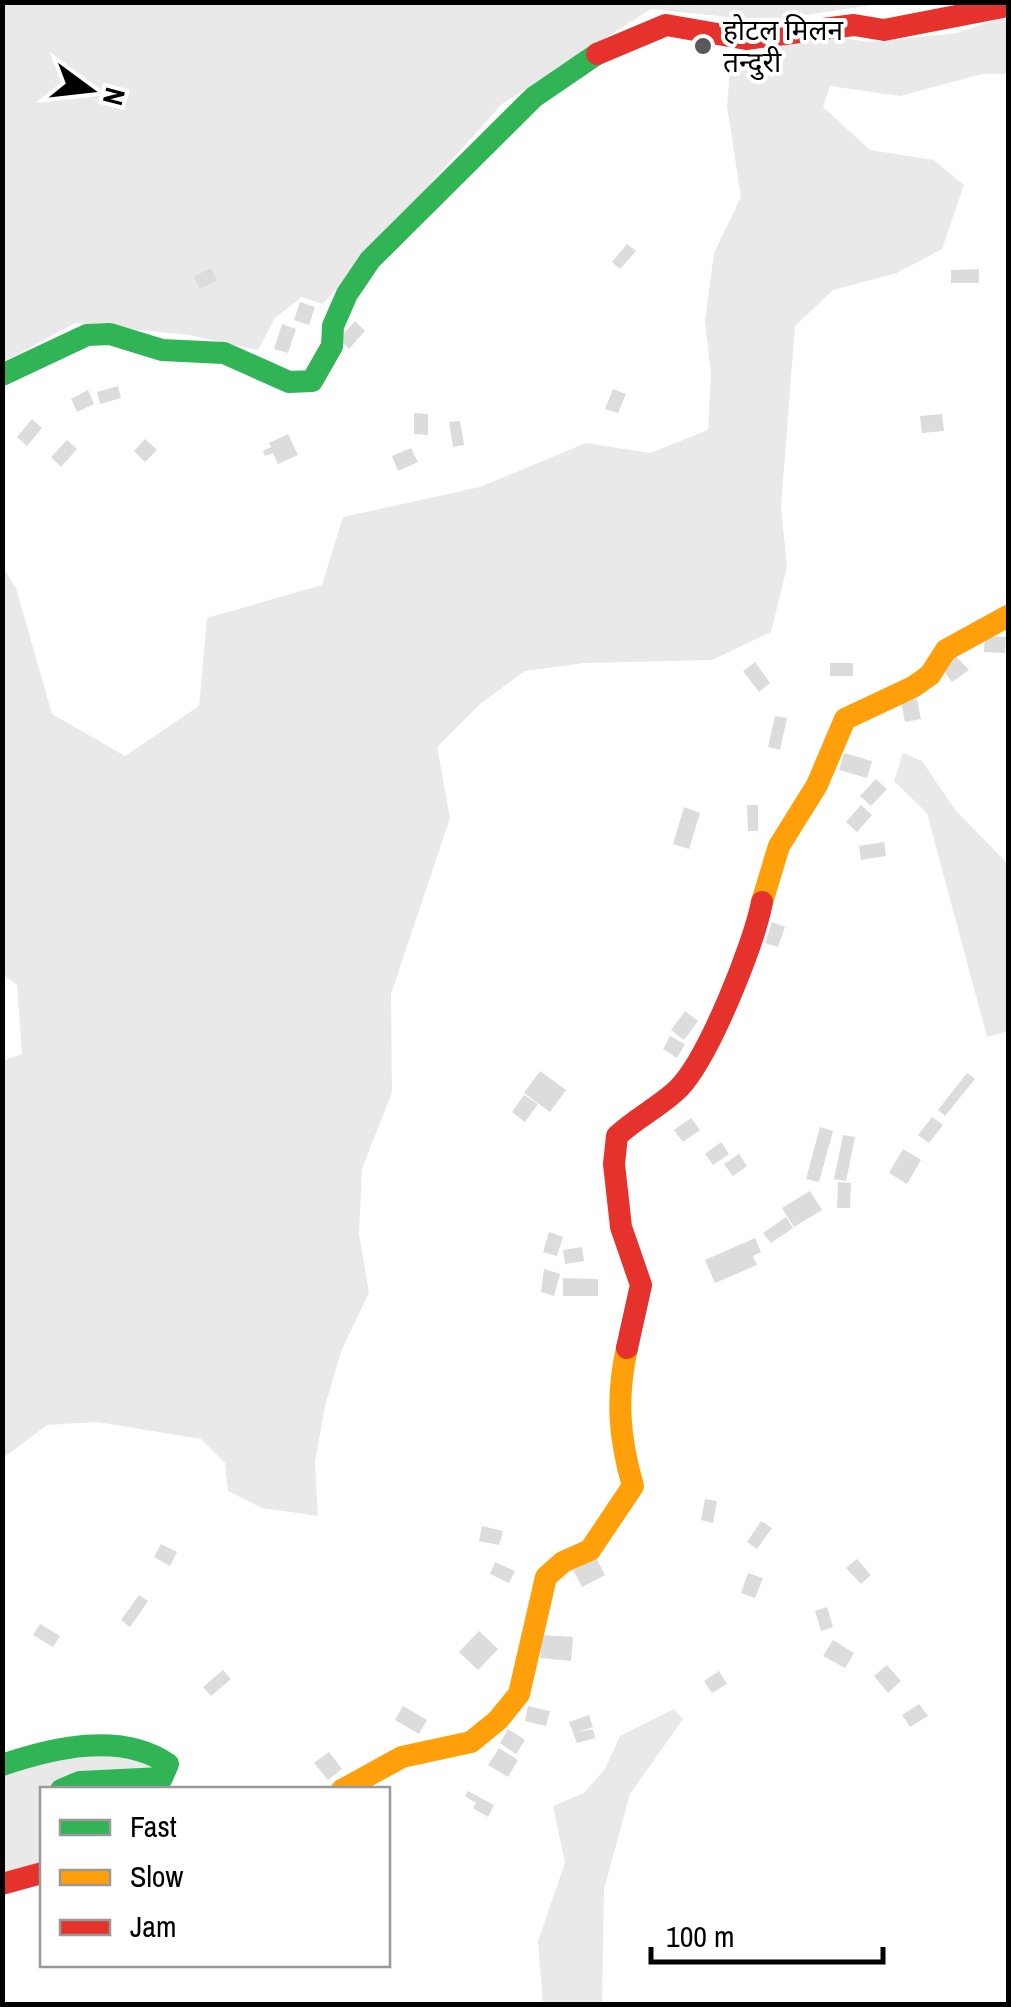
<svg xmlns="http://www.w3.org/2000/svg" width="1011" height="2007" viewBox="0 0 1011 2007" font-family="'Archivo Narrow','Noto Sans Devanagari',sans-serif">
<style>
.green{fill:#e9e9e9}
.building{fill:#dcdcdc}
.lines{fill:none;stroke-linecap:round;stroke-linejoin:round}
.fast{stroke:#30b455;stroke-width:22}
.slow{stroke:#ff9f0a;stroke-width:22}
.jam{stroke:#e5322d;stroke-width:22}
.poi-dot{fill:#595959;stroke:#fff;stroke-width:4}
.labels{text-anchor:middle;stroke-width:8;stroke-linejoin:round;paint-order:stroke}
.poi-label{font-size:28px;fill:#000;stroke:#fff;text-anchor:start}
</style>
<rect width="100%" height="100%" fill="#fff"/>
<g class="green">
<path d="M3 3H885L766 21 651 9 502 104 323 304 302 297 275 318 258 350 189 335 75 323 3 362Z"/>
<path d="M1000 18 1008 20V74H982L900 96 830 86 823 107 870 150 934 160 964 185 942 249 897 273 833 290 795 326 781 507 787 567 771 632 712 660 584 663 525 671 481 703 437 747 450 818 391 994 392 1092 362 1169 359 1234 369 1293 342 1349 325 1406 315 1462 318 1516 262 1508 228 1491 225 1463 201 1439 97 1422 47 1425 3 1458 2 1061 22 1054 17 985 2 973V566L16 588 52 714 125 756 199 706 207 618 322 585 343 517 480 487 586 443 650 453 708 430 711 374 705 321 714 253 741 197 727 106 731 58 782 44 840 38 871 42 957 33Z"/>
<path d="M903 753 922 761 956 811 1008 864V1031L987 1037 927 813 894 781Z"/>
<path d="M674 1709 683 1719 630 1794 604 1889 602 2004H543L538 1941 565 1863 553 1806 584 1793 605 1769 620 1736Z"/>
<path d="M87 1754 151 1761 155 1773 42 1790V1862L3 1877V1776L46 1756Z"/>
</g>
<g class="building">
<path d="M627 244 636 251 620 269 612 262Z"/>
<path d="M210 268 217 280 200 289 194 277Z"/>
<path d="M979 269V283H951V270Z"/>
<path d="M300 302 315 307 309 325 294 320Z"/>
<path d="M355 321 365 331 349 349 339 339Z"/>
<path d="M282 324 296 329 288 353 274 349Z"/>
<path d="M118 386 121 398 100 404 97 392Z"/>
<path d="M613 389 626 394 618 413 605 409Z"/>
<path d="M88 390 94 404 77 412 71 399Z"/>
<path d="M414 413 428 414V435L414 434Z"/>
<path d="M942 414 944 431 922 433 920 416Z"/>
<path d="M32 419 42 428 27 446 17 437Z"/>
<path d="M460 421 464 445 453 447 449 422Z"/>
<path d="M288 434 298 455 278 464 273 453 265 456 263 451 271 447 269 443Z"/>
<path d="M145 439 157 450 145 462 134 451Z"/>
<path d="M67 440 77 449 61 467 51 457Z"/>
<path d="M411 448 418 462 398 471 392 456Z"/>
<path d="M985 636 1006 637 1005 653 984 652Z"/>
<path d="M951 651 969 670 952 682 943 670Z"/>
<path d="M755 662 770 683 759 692 743 671Z"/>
<rect x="830" y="663" width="23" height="13"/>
<path d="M917 699 921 719 905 722 901 702Z"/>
<path d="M775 716 787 718 780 750 768 747Z"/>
<path d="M844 753 872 761 867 778 839 770Z"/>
<path d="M876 779 887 789 871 806 860 796Z"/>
<path d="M747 805H758V831H748Z"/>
<path d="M861 805 872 815 857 832 846 822Z"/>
<path d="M684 807 700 813 689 849 673 844Z"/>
<path d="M884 842 886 856 861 860 859 846Z"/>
<path d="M772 922 785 927 778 947 765 943Z"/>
<path d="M685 1011 698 1021 684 1040 671 1030Z"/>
<path d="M670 1036 685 1044 677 1058 663 1049Z"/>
<path d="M540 1071 566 1090 550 1112 524 1093Z"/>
<path d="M967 1073 975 1079 945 1116 938 1110Z"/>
<path d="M524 1095 538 1104 525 1122 512 1112Z"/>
<path d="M932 1117 943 1125 929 1143 918 1135Z"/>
<path d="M691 1118 700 1130 683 1142 674 1130Z"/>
<path d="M820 1127 833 1131 819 1182 806 1179Z"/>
<path d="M843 1135 855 1137 846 1181 834 1179Z"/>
<path d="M721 1142 729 1154 713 1165 705 1154Z"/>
<path d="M903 1149 921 1160 907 1184 889 1173Z"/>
<path d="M739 1154 747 1166 733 1176 724 1164Z"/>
<path d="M838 1182 851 1183 850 1208H837Z"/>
<path d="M810 1191 822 1210 794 1227 782 1208Z"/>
<path d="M786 1217 793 1228 771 1243 763 1233Z"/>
<path d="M549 1232 563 1237 557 1256 543 1252Z"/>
<path d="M755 1238 761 1252 753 1256 757 1265 715 1283 705 1260Z"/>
<path d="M582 1247 584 1261 565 1264 563 1250Z"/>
<path d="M544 1269 560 1274 554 1296 541 1292Z"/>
<path d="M563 1278 598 1279V1296H563Z"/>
<path d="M705 1499 717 1501 713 1523 701 1520Z"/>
<path d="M761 1521 772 1528 757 1549 747 1542Z"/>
<path d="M482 1526 503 1531 499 1545 479 1541Z"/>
<path d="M161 1544 177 1552 170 1566 154 1557Z"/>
<path d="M596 1558 605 1575 582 1587 573 1570Z"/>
<path d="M857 1559 871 1575 861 1584 846 1568Z"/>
<path d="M495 1562 515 1571 509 1583 490 1574Z"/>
<path d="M748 1573 763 1578 755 1598 741 1593Z"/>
<path d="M139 1595 148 1601 130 1627 121 1620Z"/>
<path d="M827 1607 833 1627 821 1631 815 1611Z"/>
<path d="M40 1624 60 1636 53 1647 33 1635Z"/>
<path d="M479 1631 498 1649 478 1670 459 1652Z"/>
<path d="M542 1635 573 1637 571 1661 540 1658Z"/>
<path d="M833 1640 854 1653 845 1668 823 1656Z"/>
<path d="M887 1665 901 1681 888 1693 874 1676Z"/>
<path d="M223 1670 231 1679 211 1696 203 1687Z"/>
<path d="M719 1671 727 1684 712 1693 704 1681Z"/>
<path d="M919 1704 928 1716 910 1727 902 1715Z"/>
<path d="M403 1706 427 1720 419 1734 395 1720Z"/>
<path d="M528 1706 550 1711 546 1726 525 1721Z"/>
<path d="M589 1715 593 1727 578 1732 593 1729 595 1738 577 1743 569 1722Z"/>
<path d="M508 1729 525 1740 516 1754 500 1743Z"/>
<path d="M499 1748 518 1760 508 1777 488 1765Z"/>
<path d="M329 1752 342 1769 328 1780 314 1763Z"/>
<path d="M468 1791 494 1805 488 1817 473 1808 476 1803 465 1796Z"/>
</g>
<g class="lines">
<g class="fast">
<path d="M2 375 87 335 110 334 162 350 224 353 289 382 312 381 332 346 333 326 347 294 370 260 534 97 597 54"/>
<path d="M2 1765C52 1748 121 1731 168 1764L162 1778 80 1782 61 1790"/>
</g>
<g class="slow">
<path d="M762 902 779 846 817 785 845 719 913 687 930 675 946 650 1008 616"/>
<path d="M342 1790 402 1757 471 1742 498 1720 519 1694 546 1577 563 1562 590 1550 633 1486C619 1438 616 1397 627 1348"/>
</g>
<g class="jam">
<path d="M597 54 666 25 746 39 854 25 884 30 1008 6"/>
<path d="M627 1348 641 1285 621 1227 614 1164 617 1136C636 1118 661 1106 679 1088 709 1057 754 944 762 902"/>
<path d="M2 1884 42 1873"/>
</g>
</g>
<circle class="poi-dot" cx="703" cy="46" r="10"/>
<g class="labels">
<g class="poi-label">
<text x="723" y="40">होटल मिलन<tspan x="723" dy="32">तन्दुरी</tspan></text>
</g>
</g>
<rect width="1011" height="2007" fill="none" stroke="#000000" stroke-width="10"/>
<rect x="40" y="1787" width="350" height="180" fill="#ffffff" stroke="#999999" stroke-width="2.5"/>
<rect x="60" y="1820" width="50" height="15" fill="#30b455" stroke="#999999" stroke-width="2.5"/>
<text x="130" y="1837" font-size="30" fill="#000000">Fast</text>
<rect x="60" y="1870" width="50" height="15" fill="#ff9f0a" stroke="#999999" stroke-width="2.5"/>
<text x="130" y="1887" font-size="30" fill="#000000">Slow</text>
<rect x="60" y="1920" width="50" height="15" fill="#e5322d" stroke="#999999" stroke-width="2.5"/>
<text x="130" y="1937" font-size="30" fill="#000000">Jam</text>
<g transform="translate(90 90) rotate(105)" stroke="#ffffff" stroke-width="8" paint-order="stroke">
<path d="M0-8L18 38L0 25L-18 38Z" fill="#000000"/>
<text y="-15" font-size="28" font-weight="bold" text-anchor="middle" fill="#000000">N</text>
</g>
<path d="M651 1947v15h232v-15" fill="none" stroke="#000000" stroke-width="5"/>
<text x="666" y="1947" font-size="30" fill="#000000" stroke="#ffffff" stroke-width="8" paint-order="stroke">100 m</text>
</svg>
